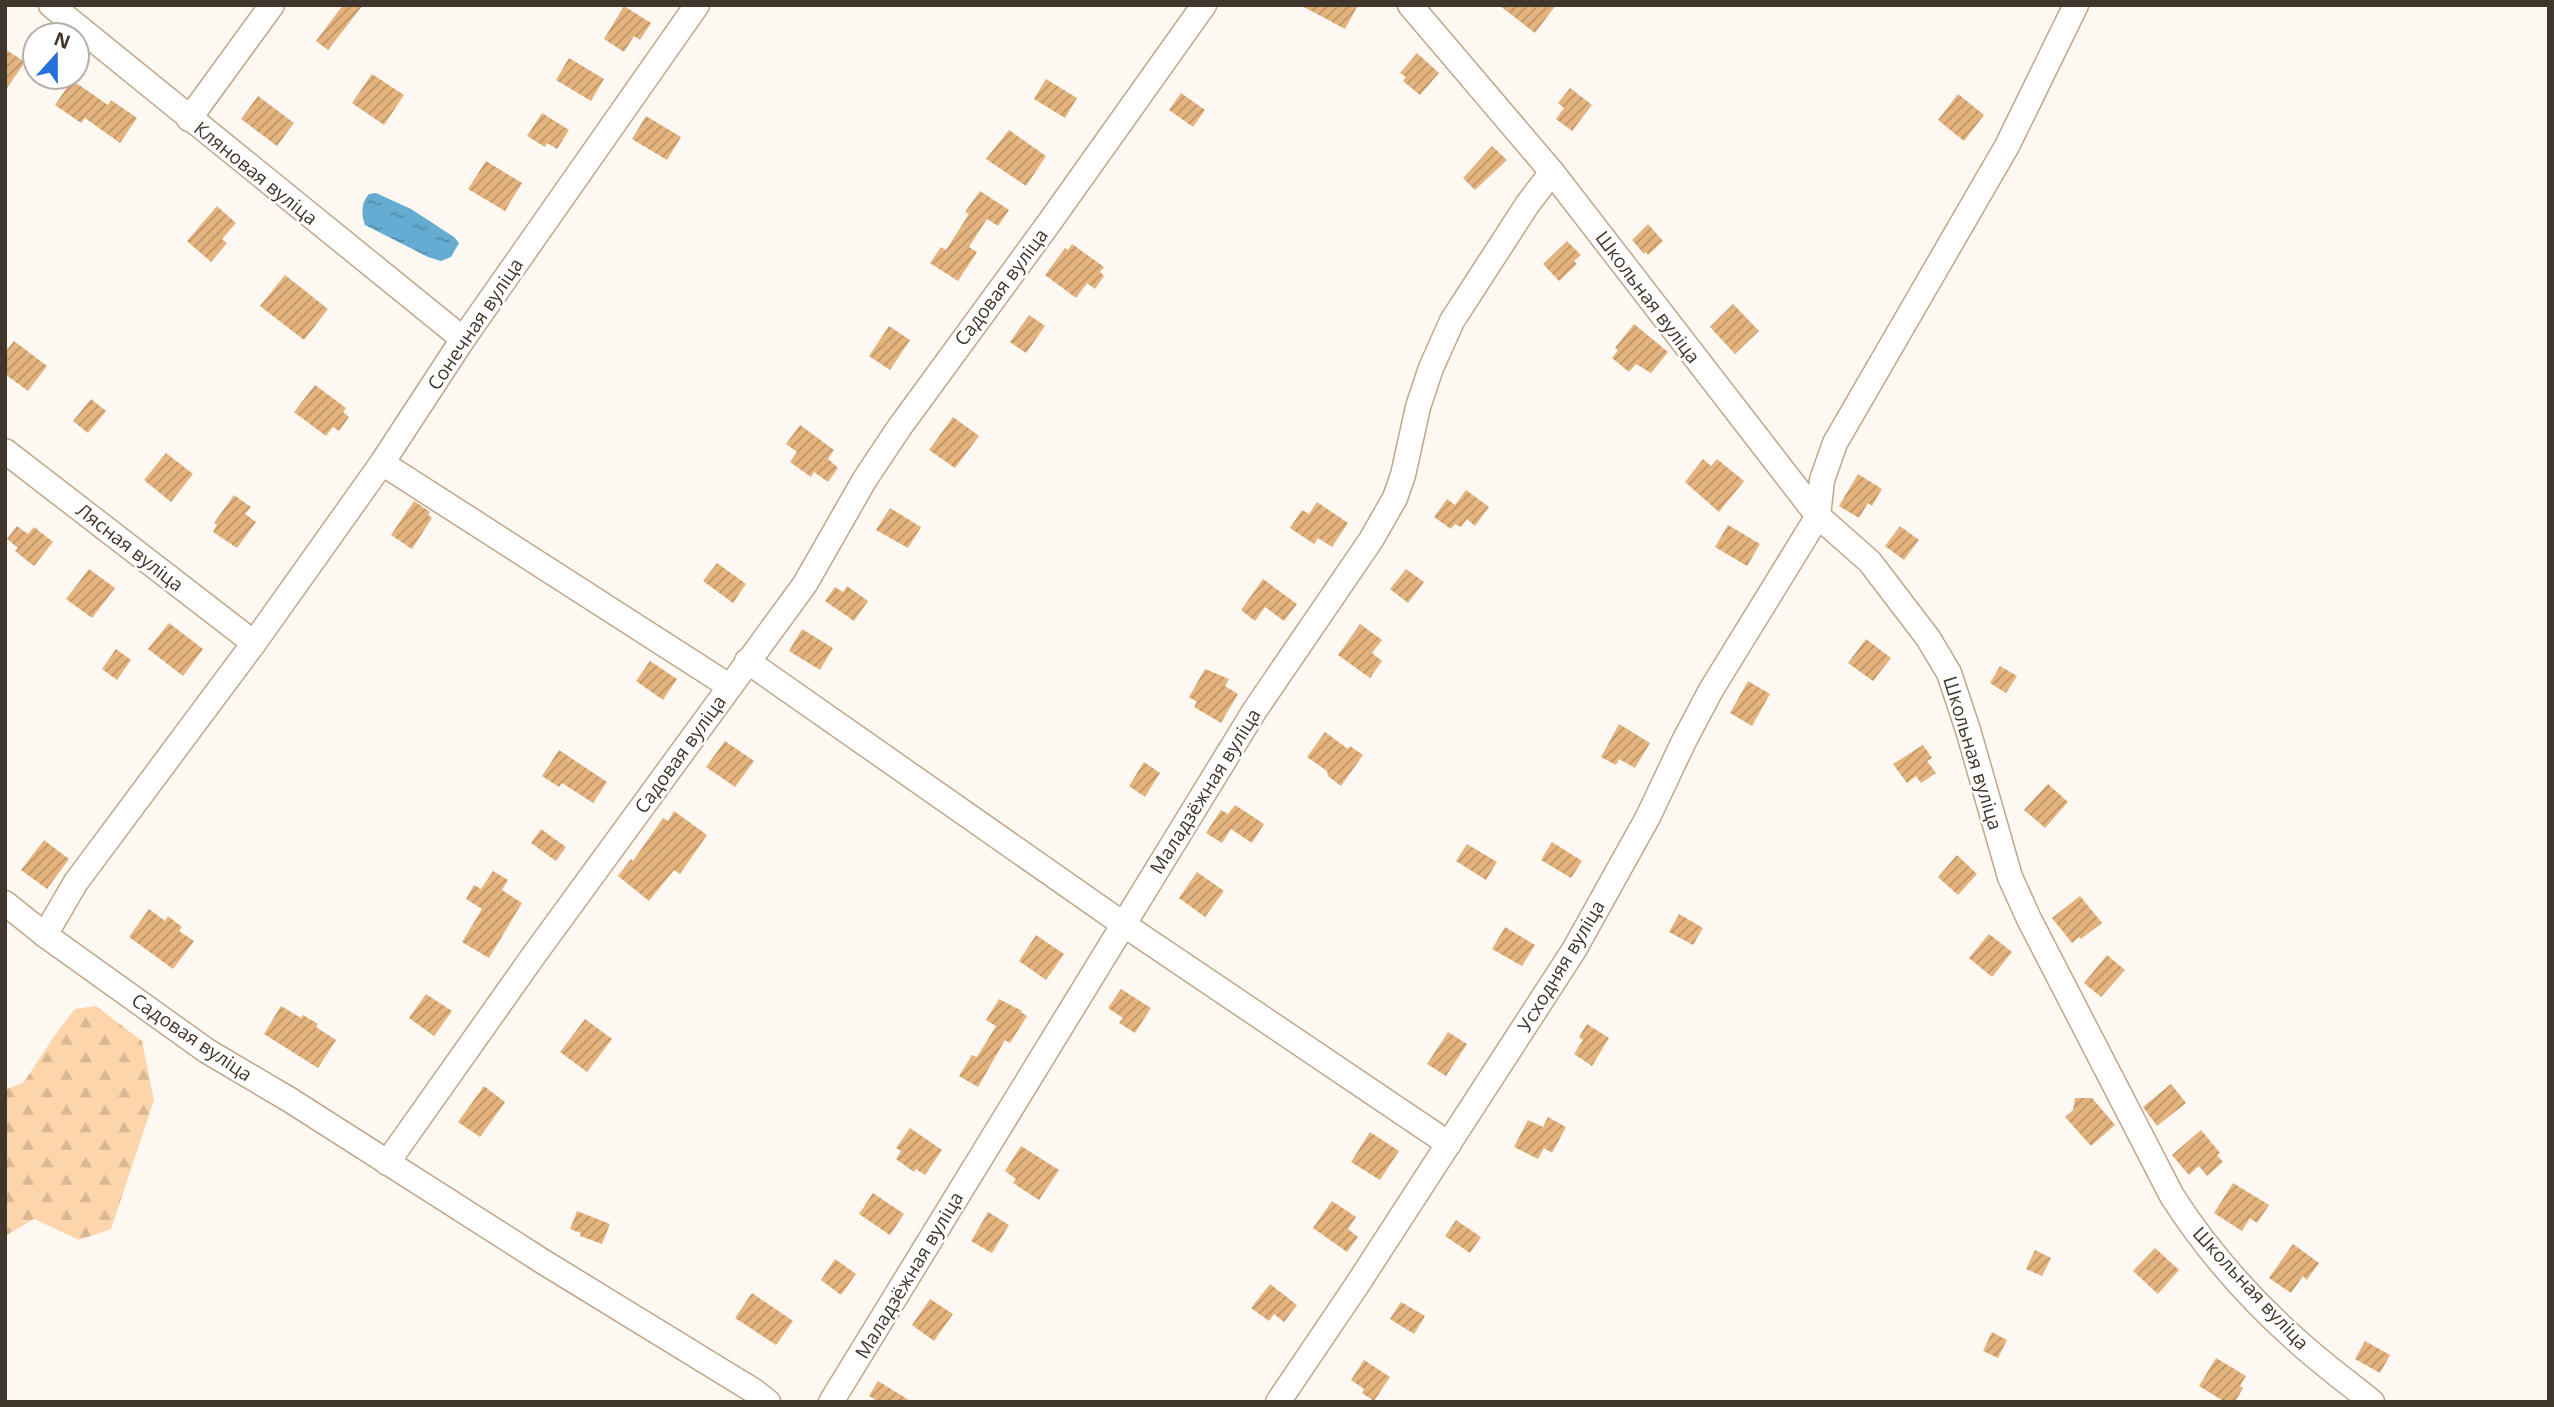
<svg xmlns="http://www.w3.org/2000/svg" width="2554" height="1407" viewBox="0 0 2554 1407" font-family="'Open Sans',sans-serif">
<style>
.forest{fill:url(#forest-firs)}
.water{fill:url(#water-ripples)}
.building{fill:url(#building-hatch)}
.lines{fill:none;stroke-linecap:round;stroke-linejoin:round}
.minor-casing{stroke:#c1a68a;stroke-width:27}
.minor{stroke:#fff;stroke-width:24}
.labels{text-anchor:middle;stroke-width:5;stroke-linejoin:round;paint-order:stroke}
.street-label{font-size:19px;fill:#41362b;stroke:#fff}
</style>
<defs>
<pattern id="forest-firs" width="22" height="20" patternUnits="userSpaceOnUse" patternTransform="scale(1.75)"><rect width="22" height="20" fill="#fcd5ab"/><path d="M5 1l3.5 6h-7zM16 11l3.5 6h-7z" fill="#d9b793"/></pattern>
<pattern id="water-ripples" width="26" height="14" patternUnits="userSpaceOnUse" patternTransform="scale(1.75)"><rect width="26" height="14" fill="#64acd1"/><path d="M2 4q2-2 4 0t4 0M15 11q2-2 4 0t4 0" fill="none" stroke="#548daa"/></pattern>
<pattern id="building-hatch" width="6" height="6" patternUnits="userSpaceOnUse" patternTransform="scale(1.75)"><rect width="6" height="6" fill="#e5b47e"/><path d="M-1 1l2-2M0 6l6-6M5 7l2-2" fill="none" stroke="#bb9367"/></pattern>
</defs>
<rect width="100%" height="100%" fill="#fef8f2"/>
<path class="forest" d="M96 1006 142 1041 154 1100 111 1229 79 1240 34 1219 5 1236V1090L24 1082 55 1035 75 1009Z"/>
<path class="water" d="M376 193 411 209 454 237 459 243 451 257 441 261 428 257 365 225C361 214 361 203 369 194Z"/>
<g class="building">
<path d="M343 5H363L328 50 316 41Z"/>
<path d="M1300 5H1358L1345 29Z"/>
<path d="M1499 5H1556L1535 33Z"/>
<path d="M624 6 651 23 640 40 634 36 624 52 604 39Z"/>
<path d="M5 49 25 62 5 91Z"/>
<path d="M1417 53 1439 73 1420 95 1403 81 1406 77 1400 73Z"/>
<path d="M569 58 604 79 591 101 556 80Z"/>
<path d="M372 74 404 95 384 125 352 103Z"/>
<path d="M1046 79 1077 98 1065 118 1034 99Z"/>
<path d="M72 80 108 105 111 100 137 118 120 143 85 118 81 123 55 105Z"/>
<path d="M1570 88 1592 105 1572 131 1556 119 1564 108 1558 103Z"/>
<path d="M1181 93 1205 110 1193 127 1169 110Z"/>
<path d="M1958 94 1984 115 1964 141 1938 120Z"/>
<path d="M258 96 294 123 277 146 241 119Z"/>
<path d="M542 113 569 130 557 149 547 143 545 147 527 136Z"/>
<path d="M646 116 681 137 667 160 632 139Z"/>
<path d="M1009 130 1046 156 1026 186 986 159Z"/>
<path d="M1492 146 1507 160 1475 190 1463 178Z"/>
<path d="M486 161 522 183 505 211 468 189Z"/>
<path d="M980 191 1009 210 998 226 987 219 969 247 977 252 958 281 930 263 941 247 946 250 969 214 965 212Z"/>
<path d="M217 206 236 223 222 239 227 243 211 262 187 241Z"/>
<path d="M1648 224 1663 241 1648 255 1646 252 1644 254 1632 240Z"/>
<path d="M1567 241 1581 255 1574 261 1577 264 1559 281 1543 264Z"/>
<path d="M1072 244 1104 267 1100 272 1104 276 1095 289 1087 283 1076 298 1045 275 1065 248 1068 250Z"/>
<path d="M285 275 328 309 304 340 260 306Z"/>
<path d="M1733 304 1759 331 1735 354 1710 327Z"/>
<path d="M1029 315 1045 326 1026 353 1010 342Z"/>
<path d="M1634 324 1668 352 1651 373 1636 364 1629 372 1612 358 1618 350 1615 348Z"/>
<path d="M889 326 910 340 890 370 869 356Z"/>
<path d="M14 341 47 366 28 391 5 374V352Z"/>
<path d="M315 385 346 408 343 412 349 417 339 431 333 427 326 436 294 412Z"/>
<path d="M91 399 106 411 88 433 73 421Z"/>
<path d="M953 417 979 436 955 468 929 450Z"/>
<path d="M800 425 834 450 828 459 838 468 828 482 814 472 811 477 790 462 797 452 786 444Z"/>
<path d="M166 453 193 474 171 502 144 480Z"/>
<path d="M1703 459 1711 466 1717 459 1744 481 1719 512 1685 482Z"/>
<path d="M1858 474 1882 489 1872 506 1868 503 1859 518 1839 506Z"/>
<path d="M1466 490 1489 507 1475 526 1467 519 1461 527 1455 524 1451 529 1434 517 1447 499 1455 505Z"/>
<path d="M234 495 251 507 245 514 256 522 237 548 213 532 217 525 214 523Z"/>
<path d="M414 501 430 512 428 515 432 518 412 549 391 535Z"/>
<path d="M1317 502 1348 523 1332 547 1318 538 1314 544 1290 528 1302 510 1309 514Z"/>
<path d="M890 508 921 527 908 548 876 530Z"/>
<path d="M1728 525 1760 544 1747 566 1715 547Z"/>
<path d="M17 526 28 534 34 527 53 542 34 566 15 551 18 548 7 539Z"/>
<path d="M1900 526 1919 540 1904 560 1885 546Z"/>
<path d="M717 563 746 584 733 603 703 581Z"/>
<path d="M89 569 115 588 92 618 66 599Z"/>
<path d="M1406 569 1424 582 1408 603 1390 589Z"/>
<path d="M1263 579 1297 604 1284 621 1265 607 1255 621 1241 610Z"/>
<path d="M847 586 868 601 854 621 825 601 835 587 843 592Z"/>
<path d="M169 623 203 649 183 676 148 649Z"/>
<path d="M1360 624 1382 640 1372 653 1382 661 1370 678 1338 655Z"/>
<path d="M802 629 833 648 820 670 789 651Z"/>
<path d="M1866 639 1891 658 1873 681 1848 663Z"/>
<path d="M116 649 131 660 117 680 102 669Z"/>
<path d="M650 661 677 679 663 700 636 681Z"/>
<path d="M2000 666 2017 676 2006 693 1990 683Z"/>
<path d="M1205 669 1229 679 1225 686 1238 694 1221 723 1194 707 1197 702 1189 697Z"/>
<path d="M1748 681 1770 694 1752 726 1730 713Z"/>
<path d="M1619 724 1650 743 1635 768 1619 759 1616 765 1601 757Z"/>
<path d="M1325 732 1348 749 1350 746 1363 755 1341 786 1328 776 1327 771 1307 757Z"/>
<path d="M725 741 754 761 735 787 706 767Z"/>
<path d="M1923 745 1932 758 1927 761 1936 773 1921 783 1916 776 1907 783 1893 764Z"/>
<path d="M559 750 607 782 593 803 562 783 559 787 542 776Z"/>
<path d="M1144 762 1160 773 1145 797 1129 786Z"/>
<path d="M2048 784 2068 802 2045 828 2024 810Z"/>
<path d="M1235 805 1264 824 1252 843 1231 829 1222 843 1206 833 1221 810 1228 814Z"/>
<path d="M674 811 707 835 680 874 674 870 649 901 618 876 631 859 633 861 663 818 668 821Z"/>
<path d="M541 829 566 847 556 861 531 843Z"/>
<path d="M44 840 69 859 47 889 21 870Z"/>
<path d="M1552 842 1582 861 1571 878 1541 860Z"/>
<path d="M1467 844 1497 862 1486 880 1456 861Z"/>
<path d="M1957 855 1977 874 1958 895 1938 877Z"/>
<path d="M493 871 508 880 502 890 522 903 489 958 462 942 482 909 466 899 474 885 481 889Z"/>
<path d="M1197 872 1224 891 1205 917 1179 898Z"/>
<path d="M2080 896 2102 923 2081 939 2079 937 2072 943 2052 918Z"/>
<path d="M149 909 165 921 168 916 182 927 179 931 194 941 173 969 129 937Z"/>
<path d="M1679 914 1703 928 1693 945 1669 932Z"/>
<path d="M1505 927 1535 945 1522 966 1492 949Z"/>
<path d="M1989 934 2012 952 1992 977 1969 958Z"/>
<path d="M1036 935 1064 954 1046 980 1019 961Z"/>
<path d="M2107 955 2125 970 2101 997 2084 983Z"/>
<path d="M1121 989 1151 1008 1135 1033 1119 1023 1123 1018 1108 1008Z"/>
<path d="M426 994 452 1011 434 1036 409 1018Z"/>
<path d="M999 999 1022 1011 1021 1012 1027 1016 1010 1043 1005 1040 978 1087 959 1076 972 1055 977 1057 996 1026 986 1020Z"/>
<path d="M281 1006 301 1018 303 1015 318 1024 316 1027 336 1040 318 1068 264 1034Z"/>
<path d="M585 1019 612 1039 587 1072 560 1052Z"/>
<path d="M1587 1024 1609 1038 1592 1066 1574 1054 1583 1040 1579 1037Z"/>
<path d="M1448 1032 1467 1044 1446 1076 1427 1064Z"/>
<path d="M2171 1084 2186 1103 2157 1126 2143 1107Z"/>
<path d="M484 1086 505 1102 480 1137 458 1122Z"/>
<path d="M2075 1098H2092L2115 1125 2091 1146 2065 1117 2073 1110Z"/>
<path d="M1548 1117 1566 1127 1552 1153 1544 1148 1538 1159 1514 1147 1528 1120 1543 1127Z"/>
<path d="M910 1128 942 1150 925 1175 916 1169 914 1172 896 1159 901 1151 896 1148Z"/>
<path d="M2201 1130 2220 1153 2217 1155 2223 1162 2207 1176 2199 1166 2189 1175 2172 1155Z"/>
<path d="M1370 1132 1399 1151 1380 1180 1351 1162Z"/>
<path d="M1021 1146 1059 1170 1039 1200 1013 1183 1016 1179 1005 1171Z"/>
<path d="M2233 1183 2269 1205 2257 1223 2250 1218 2242 1231 2214 1213Z"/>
<path d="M873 1193 904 1214 890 1235 859 1214Z"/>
<path d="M1332 1201 1356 1217 1348 1229 1358 1237 1347 1252 1313 1228Z"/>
<path d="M577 1211 610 1224 602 1244 580 1236 581 1233 570 1229Z"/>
<path d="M988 1212 1009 1225 992 1253 971 1241Z"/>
<path d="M1456 1220 1481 1237 1470 1253 1445 1236Z"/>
<path d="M2293 1244 2319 1263 2307 1280 2303 1276 2291 1293 2269 1278Z"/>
<path d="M2155 1248 2179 1270 2158 1294 2133 1271Z"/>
<path d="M2035 1250 2051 1258 2042 1276 2026 1269Z"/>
<path d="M835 1259 856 1274 841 1295 821 1280Z"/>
<path d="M1270 1284 1297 1305 1284 1322 1274 1314 1269 1321 1251 1308Z"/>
<path d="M752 1293 793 1321 776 1345 735 1318Z"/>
<path d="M930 1299 953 1314 934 1341 912 1325Z"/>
<path d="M1401 1302 1425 1316 1414 1334 1390 1319Z"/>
<path d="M1992 1332 2007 1340 1998 1358 1983 1351Z"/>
<path d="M2365 1341 2390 1355 2380 1373 2355 1359Z"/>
<path d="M2216 1358 2246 1376 2240 1386 2243 1388 2235 1402H2225L2199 1386Z"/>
<path d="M1364 1360 1390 1377 1374 1401 1362 1393 1364 1389 1351 1380Z"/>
<path d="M878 1381 912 1402H879L869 1396Z"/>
</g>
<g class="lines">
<defs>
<g id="minor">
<path d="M51 5 463 339"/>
<path d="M1410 5 1552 172 1818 516 1870 562 1928 638 1949 673 1968 730 2010 877 2029 919 2172 1196C2206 1249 2249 1298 2296 1340 2320 1362 2346 1381 2372 1402"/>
<path d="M189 119 272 5"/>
<path d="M5 451 254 643"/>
<path d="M382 463 729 686"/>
<path d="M747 661 1123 924 1449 1144"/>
<path d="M5 903 45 935 207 1051 290 1100 542 1261 754 1391 768 1402"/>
<path d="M45 935 76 882 254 643 382 463 463 339 697 5"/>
<path d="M387 1163 534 955 805 584 865 479 899 428 1049 223 1204 5"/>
<path d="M831 1402 1255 710 1371 540 1395 498 1403 475 1418 407 1431 368 1452 321 1527 205 1552 172"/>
<path d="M1278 1402 1357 1285 1574 950 1648 817 1684 741 1711 690 1818 516 1822 480 1835 443 2007 146 2076 5"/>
</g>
</defs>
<use href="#minor" class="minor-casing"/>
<use href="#minor" class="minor"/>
</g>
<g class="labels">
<g class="street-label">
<text transform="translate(256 173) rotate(39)" y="7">Кляновая вуліца</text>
<text transform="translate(1001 287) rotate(-53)" y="7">Садовая вуліца</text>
<text transform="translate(1648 297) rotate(53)" y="7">Школьная вуліца</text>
<text transform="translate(475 324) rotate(-56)" y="7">Сонечная вуліца</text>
<text transform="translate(130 547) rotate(38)" y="7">Лясная вуліца</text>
<text transform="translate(1973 753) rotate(73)" y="7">Школьная вуліца</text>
<text transform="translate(680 754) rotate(-54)" y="7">Садовая вуліца</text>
<text transform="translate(1205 791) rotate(-58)" y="7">Маладзёжная вуліца</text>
<text transform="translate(1561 966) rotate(-59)" y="7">Усходняя вуліца</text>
<text transform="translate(192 1037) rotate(34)" y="7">Садовая вуліца</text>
<text transform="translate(909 1275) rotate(-59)" y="7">Маладзёжная вуліца</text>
<text transform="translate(2251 1288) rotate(47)" y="7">Школьная вуліца</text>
</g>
</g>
<rect width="2554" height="1407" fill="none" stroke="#41362b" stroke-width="14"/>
<g transform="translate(56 56) rotate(21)"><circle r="33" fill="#ffffff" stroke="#b3afaa" stroke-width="2"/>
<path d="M0-5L12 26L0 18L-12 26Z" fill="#2870dc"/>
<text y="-10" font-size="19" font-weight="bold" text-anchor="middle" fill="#41362b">N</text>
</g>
</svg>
